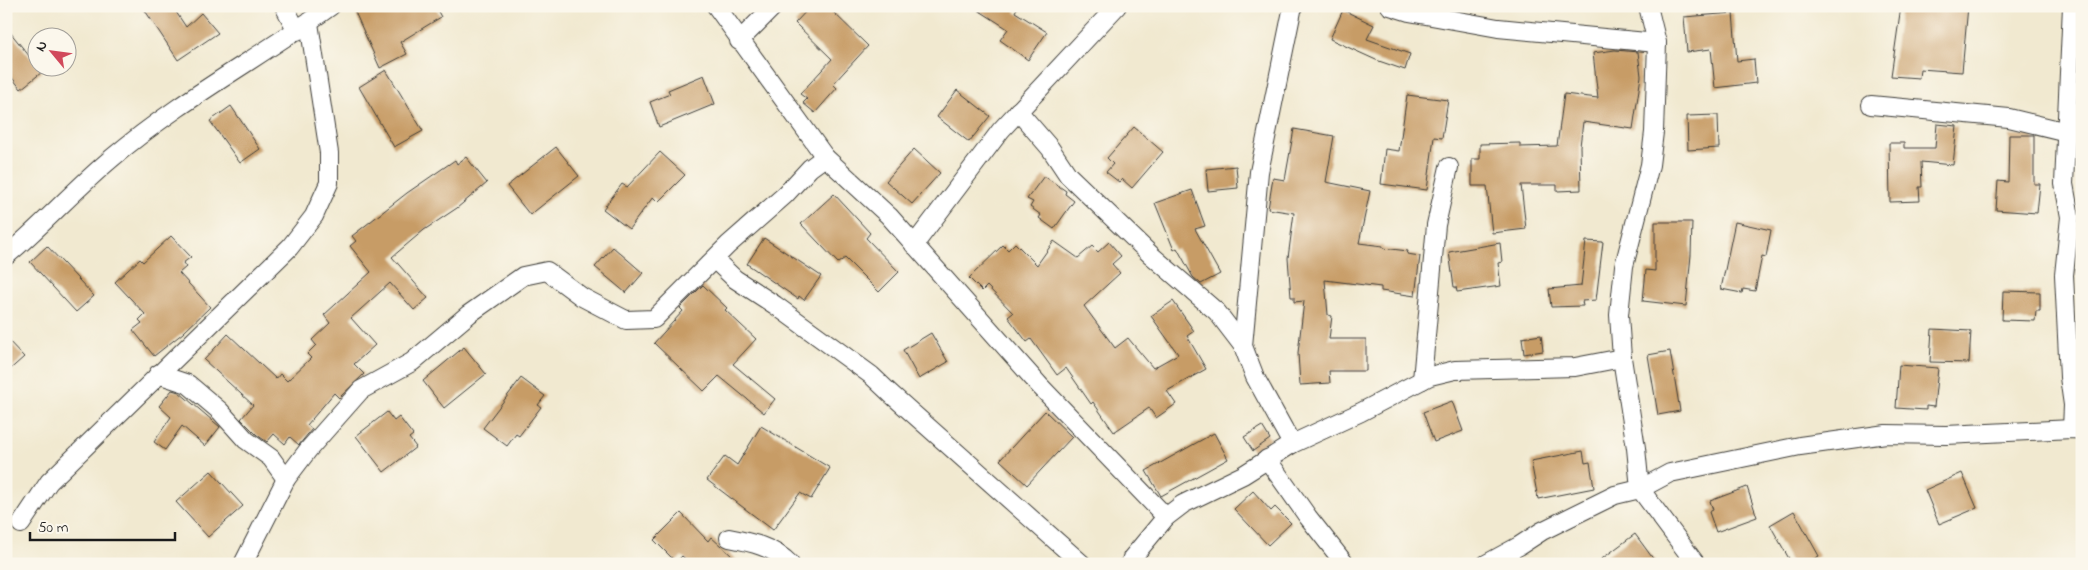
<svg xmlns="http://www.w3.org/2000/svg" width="2088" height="570" viewBox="0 0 2088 570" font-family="'Indie Flower',sans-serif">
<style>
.building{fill:#c79c66}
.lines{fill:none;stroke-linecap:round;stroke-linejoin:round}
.street-casing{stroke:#3c3b37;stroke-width:20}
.street{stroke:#fff;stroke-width:18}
</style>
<rect width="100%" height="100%" fill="#fbf7ec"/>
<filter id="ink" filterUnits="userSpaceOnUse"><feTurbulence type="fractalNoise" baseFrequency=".02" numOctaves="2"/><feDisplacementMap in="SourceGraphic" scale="10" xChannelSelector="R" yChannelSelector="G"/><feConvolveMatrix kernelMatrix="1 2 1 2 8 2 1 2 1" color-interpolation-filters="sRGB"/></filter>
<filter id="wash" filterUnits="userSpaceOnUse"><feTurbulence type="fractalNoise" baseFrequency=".0096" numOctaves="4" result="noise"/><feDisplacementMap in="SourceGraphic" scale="20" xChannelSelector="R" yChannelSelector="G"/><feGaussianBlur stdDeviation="1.12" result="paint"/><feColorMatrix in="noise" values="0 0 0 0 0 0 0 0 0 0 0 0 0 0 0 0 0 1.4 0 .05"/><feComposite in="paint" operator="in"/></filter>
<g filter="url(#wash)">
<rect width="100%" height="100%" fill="#f1e9d0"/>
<g id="blocks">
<g class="building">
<path d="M142 6H172L186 27 201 13 218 33 178 60Z"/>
<path d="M368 6H435L441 17 400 42 407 54 380 68 355 12Z"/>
<path d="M811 6H827L868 46 833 84 837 88 815 113 803 103 807 99 800 94 832 59 795 23Z"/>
<path d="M972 6H1018L1015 12 1047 32 1028 60 1000 40 1008 29Z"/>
<path d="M1901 6H1968L1962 72 1920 69 1919 78 1891 76Z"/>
<path d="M1343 10 1374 25 1367 39 1410 54 1405 70 1376 60 1330 39Z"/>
<path d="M1733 13 1737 61 1754 59 1756 83 1715 88 1711 49 1687 52 1684 17Z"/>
<path d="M6 27 42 72 21 89 6 70Z"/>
<path d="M1615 50 1638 52 1641 76 1633 129 1583 122 1580 146 1581 190 1557 191V185H1521L1526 229 1492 233 1487 186H1472V159H1480V144L1520 143V147L1557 146 1564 94 1598 98 1593 53Z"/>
<path d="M386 70 423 131 394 147 359 87Z"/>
<path d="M704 75 715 104 659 127 650 102 670 94 668 90Z"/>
<path d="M957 90 990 116 969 142 937 117Z"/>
<path d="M1407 95 1448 100 1442 138 1434 137 1427 190 1381 184 1385 149 1399 151Z"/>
<path d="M231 106 260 149 240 163 210 121Z"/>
<path d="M1718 115 1719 148 1688 150 1687 116Z"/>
<path d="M1937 124 1957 126 1953 165 1921 162 1922 187H1919L1920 201 1890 202 1889 143H1904V148H1935Z"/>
<path d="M1134 127 1163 152 1132 188 1122 179 1119 182 1106 172 1113 164 1107 158Z"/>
<path d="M1294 129 1334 136 1326 182 1370 191 1359 243 1383 246V248L1408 251 1407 254 1420 256 1415 296 1381 291V287L1325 280 1328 315 1332 316 1329 339H1366V371H1329L1330 383 1300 385 1298 353 1304 301 1294 302V297H1291L1288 258 1294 213 1268 209 1273 178 1285 180Z"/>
<path d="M2009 135H2034V184H2040L2037 213 1996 210 1998 181 2008 182Z"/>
<path d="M556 147 579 176 530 215 507 186Z"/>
<path d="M914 149 940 173 912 204 886 181Z"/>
<path d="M660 152 685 175 658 202 653 197 629 229 603 209 622 184 627 187Z"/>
<path d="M466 157 487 183 457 208 424 230 392 257 428 298 414 310 390 283 351 318 375 345 354 364 364 374 339 398 334 393 307 425 312 429 299 445 290 437 285 444 274 434 267 442 257 435 241 419 253 405 204 360 228 334 276 379 280 374 287 381 311 358 307 354 316 345 312 340 330 323 324 315 371 272 350 246 356 241 352 236 407 193 455 160 457 164Z"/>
<path d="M1236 166 1238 188 1208 191 1206 169Z"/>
<path d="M1044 176 1066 191 1065 194 1074 201 1054 229 1039 218 1041 215 1030 207 1033 202 1027 199Z"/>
<path d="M1192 190 1205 226 1195 229 1220 274 1201 284 1193 277 1177 248 1174 250 1155 203Z"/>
<path d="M834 194 870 233 866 238 899 272 879 292 845 258 838 263 801 224Z"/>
<path d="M1655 222H1692L1691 255 1686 306 1643 301 1646 270 1655 271Z"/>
<path d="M1735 222 1771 230 1766 257 1762 256 1755 291 1743 289 1742 293 1721 289Z"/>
<path d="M171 236 191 257 183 263 186 267 179 273 210 307 183 333 154 356 133 330 142 323 139 320 145 314 115 282 140 259 143 262Z"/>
<path d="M764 238 821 276 804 300 799 296 798 299 747 264Z"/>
<path d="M1054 241 1078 258 1092 246 1098 252 1109 242 1121 256 1112 264 1120 273 1084 306 1115 348 1128 338 1153 368 1178 354 1151 316 1173 301 1194 331 1187 336 1206 369 1167 391 1176 404 1156 418 1149 408 1114 432 1093 402 1091 404 1066 368 1057 375 1031 339 1027 342 1008 317 1013 313 987 286 982 291 969 278 1003 245 1008 250 1015 243 1037 265Z"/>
<path d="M1586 241 1603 242 1596 300 1582 301 1583 306 1551 307 1549 289 1581 286Z"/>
<path d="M1500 243 1502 262 1498 263 1501 286 1457 292 1456 287H1454L1449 252Z"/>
<path d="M47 246 94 296 76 312 30 262Z"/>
<path d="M613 247 643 273 626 293 595 267Z"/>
<path d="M703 285 727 308 725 310 756 339 733 364 775 399 764 413 719 376 704 391 654 343 683 311 680 308Z"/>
<path d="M2003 291 2040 292V311H2036L2035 321 2002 320Z"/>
<path d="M1932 329 1971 331 1969 363 1930 362Z"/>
<path d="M931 333 948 362 919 379 903 350Z"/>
<path d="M1541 335 1543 351 1524 354 1522 338Z"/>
<path d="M6 338 24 357 6 373Z"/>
<path d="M464 347 486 374 444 408 423 381Z"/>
<path d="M1670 351 1680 411 1658 415 1648 355Z"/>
<path d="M1899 365 1938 368 1934 407 1926 406V410L1896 408Z"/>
<path d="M521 378 545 396 538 405 541 407 519 436 516 434 507 446 483 428Z"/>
<path d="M172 390 179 392 220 427 205 446 182 426 165 450 154 442 171 417 159 406Z"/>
<path d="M1452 401 1463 431 1434 442 1423 412Z"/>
<path d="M1045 411 1072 437 1027 485 1000 460Z"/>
<path d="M387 412 394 421 399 417 413 435 409 438 416 447 384 472 356 436Z"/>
<path d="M761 426 830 468 811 499 800 493 773 530 707 480 725 456 737 465Z"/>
<path d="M1262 426 1270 439 1253 451 1244 437Z"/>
<path d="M1214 433 1228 459 1161 496 1146 471Z"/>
<path d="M1583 451 1585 463 1590 462 1594 488 1538 499 1531 461Z"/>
<path d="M211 471 243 506 208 537 176 502Z"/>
<path d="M1962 473 1977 508 1939 524 1925 490Z"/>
<path d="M1747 487 1757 517 1716 532 1709 512 1713 510 1710 501Z"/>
<path d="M1253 491 1271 511 1275 507 1291 523 1268 545 1234 509Z"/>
<path d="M1794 511 1819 556 1805 564H1792L1770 525Z"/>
<path d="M681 513 708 541 711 537 741 564H691L682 556 676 562 654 540Z"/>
<path d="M1635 534 1657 564H1595Z"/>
</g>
</g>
</g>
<g filter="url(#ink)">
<use href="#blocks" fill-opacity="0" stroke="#3c3b37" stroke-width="1"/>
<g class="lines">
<defs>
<g id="street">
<path d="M284 6 297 31"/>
<path d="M716 6 825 157 889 216 1040 386 1166 517"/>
<path d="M1293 6 1259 172 1243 346 1255 377 1292 444 1361 412 1430 376 1455 370 1575 367 1622 358"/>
<path d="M1390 6 1409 12 1498 28 1657 43"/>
<path d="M1648 6 1657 43 1654 132 1650 165 1624 266 1619 315 1622 358 1636 448 1640 489 1696 564"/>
<path d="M2072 6 2064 184 2070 217 2064 275 2069 377 2073 405 2072 429"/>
<path d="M739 41 774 6"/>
<path d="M1871 105 2009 118 2067 132"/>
<path d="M1018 111 1050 148 1068 175 1151 255 1217 312 1243 346"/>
<path d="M914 245 1001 130 1117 6"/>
<path d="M6 256C43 225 75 189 112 158 180 100 259 58 331 6"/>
<path d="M715 260 735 279 775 305 871 375 891 394 1082 564"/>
<path d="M158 374 188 384 220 411 246 440 271 458 286 479"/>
<path d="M1422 380 1436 225 1449 167"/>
<path d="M1267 459 1308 517 1345 564"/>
<path d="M21 524 49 482 290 247 314 216 329 183V153L309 23"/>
<path d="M729 538C750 542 774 547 790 564"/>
<path d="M243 564 286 479 308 450 361 390 412 362 469 314 523 276 547 271 582 297 626 320 654 319 728 245 785 195 810 168 825 157"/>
<path d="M1130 564 1132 558 1166 517 1183 504 1243 475 1292 444"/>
<path d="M1486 564 1519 546 1542 531 1615 495 1640 489 1670 473 1800 446 1886 434 1946 435 2072 429 2082 430"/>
</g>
</defs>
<use href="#street" class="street-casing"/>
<use href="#street" class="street"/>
</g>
</g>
<rect width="2088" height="570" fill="none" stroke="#fbf7ec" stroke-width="25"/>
<g transform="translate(52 52) rotate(299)"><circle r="24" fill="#fbf7ec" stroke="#a29f99"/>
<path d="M0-4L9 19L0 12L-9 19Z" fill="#d1495b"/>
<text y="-8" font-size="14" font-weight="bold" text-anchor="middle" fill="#1c1c1c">N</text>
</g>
<path d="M30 532v8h145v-8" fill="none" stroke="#1c1c1c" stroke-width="2.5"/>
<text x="38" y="532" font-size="15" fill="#1c1c1c" stroke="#fbf7ec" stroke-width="4" paint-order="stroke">50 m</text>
</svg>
